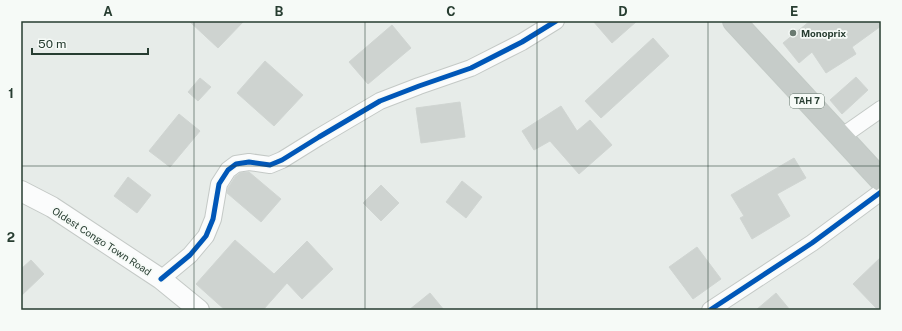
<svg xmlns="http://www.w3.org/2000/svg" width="902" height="331" viewBox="0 0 902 331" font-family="'Public Sans',sans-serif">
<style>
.building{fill:#ced3d0;stroke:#d0d5d2}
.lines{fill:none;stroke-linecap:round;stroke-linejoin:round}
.minor-casing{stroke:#c4c9c6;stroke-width:18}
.tertiary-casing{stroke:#c4c9c6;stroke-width:22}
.trunk-casing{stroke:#c3cac6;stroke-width:24}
.minor{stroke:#fbfcfc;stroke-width:16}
.tertiary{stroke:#fbfcfc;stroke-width:20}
.trunk{stroke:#c6ccc9;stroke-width:22}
.cycleway-casing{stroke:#f6faf7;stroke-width:8}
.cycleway{stroke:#0057b8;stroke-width:5}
.grid{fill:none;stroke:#273d31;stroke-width:1;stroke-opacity:0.55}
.poi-dot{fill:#6a7a71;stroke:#f6faf7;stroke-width:1.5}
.labels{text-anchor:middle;stroke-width:3.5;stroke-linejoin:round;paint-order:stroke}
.shield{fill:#f6faf7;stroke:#65766c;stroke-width:1}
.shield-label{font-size:9px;font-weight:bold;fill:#273d31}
.poi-label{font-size:10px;font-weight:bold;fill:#273d31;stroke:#f6faf7;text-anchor:start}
.street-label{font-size:10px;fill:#273d31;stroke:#f6faf7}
.neatline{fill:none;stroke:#273d31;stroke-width:1.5}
.grid-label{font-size:13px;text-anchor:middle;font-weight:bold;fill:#273d31}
</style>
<rect width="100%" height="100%" fill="#e7ece9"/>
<g class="building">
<path d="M189 21H244L218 48Z"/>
<path d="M593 21H637L612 43Z"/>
<path d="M810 21H881V26L852 47 856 54 826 73 812 52 799 63 783 43Z"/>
<path d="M392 25 411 48 368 84 349 62Z"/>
<path d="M653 38 669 56 601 118 585 101Z"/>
<path d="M265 61 303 95 274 126 237 93Z"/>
<path d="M856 77 868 90 842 114 830 100Z"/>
<path d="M200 78 211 87 198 101 188 92Z"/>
<path d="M460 102 465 137 421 143 416 108Z"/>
<path d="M561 106 577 131 590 120 612 145 579 174 550 141 534 150 522 131Z"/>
<path d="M179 114 200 131 170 167 149 151Z"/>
<path d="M794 158 806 178 777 194 790 216 752 239 740 218 744 216 731 195Z"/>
<path d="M249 172 281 199 261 222 227 193 228 188 235 177 240 173Z"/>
<path d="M128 177 151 195 137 213 114 196Z"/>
<path d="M462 181 482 197 466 218 446 202Z"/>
<path d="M381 185 399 203 381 221 363 203Z"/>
<path d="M235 240 274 274 307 241 333 269 302 299 287 283 263 310H225L196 284Z"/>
<path d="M697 247 721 279 693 299 669 267Z"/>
<path d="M881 257V310H878L853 284Z"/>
<path d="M31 260 44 274 21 296V269Z"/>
<path d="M430 293 444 310H409Z"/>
<path d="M776 293 790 310H756Z"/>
</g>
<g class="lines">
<defs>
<g id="minor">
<path d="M841 137 881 109"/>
<path d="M161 279 190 255 206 236 213 219 219 184 228 170 236 164 249 162 270 165 282 160 319 137 380 101 419 86 471 68 522 42 556 21"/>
<path d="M710 310 812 243 881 192"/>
</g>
<path id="tertiary" d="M21 191 52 207 161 279 199 310"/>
<path id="trunk" d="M734 21 881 180"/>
</defs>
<use href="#minor" class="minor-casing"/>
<use href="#tertiary" class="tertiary-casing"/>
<use href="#trunk" class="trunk-casing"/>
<use href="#minor" class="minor"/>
<use href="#tertiary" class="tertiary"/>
<use href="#trunk" class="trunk"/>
<defs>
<g id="cycleway">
<path d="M161 279 190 255 206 236 213 219 219 184 228 170 236 164 249 162 270 165 282 160 319 137 380 101 419 86 471 68 522 42 556 21"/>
<path d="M710 310 812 243 881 192"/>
</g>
</defs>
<use href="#cycleway" class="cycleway-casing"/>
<use href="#cycleway" class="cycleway"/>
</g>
<path class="grid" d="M194 21V310M365 21V310M537 21V310M708 21V310M21 166H881"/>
<circle class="poi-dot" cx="793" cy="33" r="4"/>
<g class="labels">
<rect class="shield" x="790" y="94" width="34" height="14" rx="3"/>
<g class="shield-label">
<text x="807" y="104">TAH 7</text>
</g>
<g class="poi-label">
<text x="801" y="37">Monoprix</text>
</g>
<g class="street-label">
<text transform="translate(102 241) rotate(33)" y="4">Oldest Congo Town Road</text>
</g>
</g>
<rect width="902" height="331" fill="none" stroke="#f6faf7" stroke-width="44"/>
<path d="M32 48v6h116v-6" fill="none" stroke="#273d31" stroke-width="2"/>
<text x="38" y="48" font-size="12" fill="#273d31" stroke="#f6faf7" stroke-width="3" paint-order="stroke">50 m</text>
<rect x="22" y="22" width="858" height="287" class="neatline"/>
<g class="grid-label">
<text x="108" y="16">A</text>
<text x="279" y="16">B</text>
<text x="451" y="16">C</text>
<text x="623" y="16">D</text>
<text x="794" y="16">E</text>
<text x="11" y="98">1</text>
<text x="11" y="242">2</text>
</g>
</svg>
